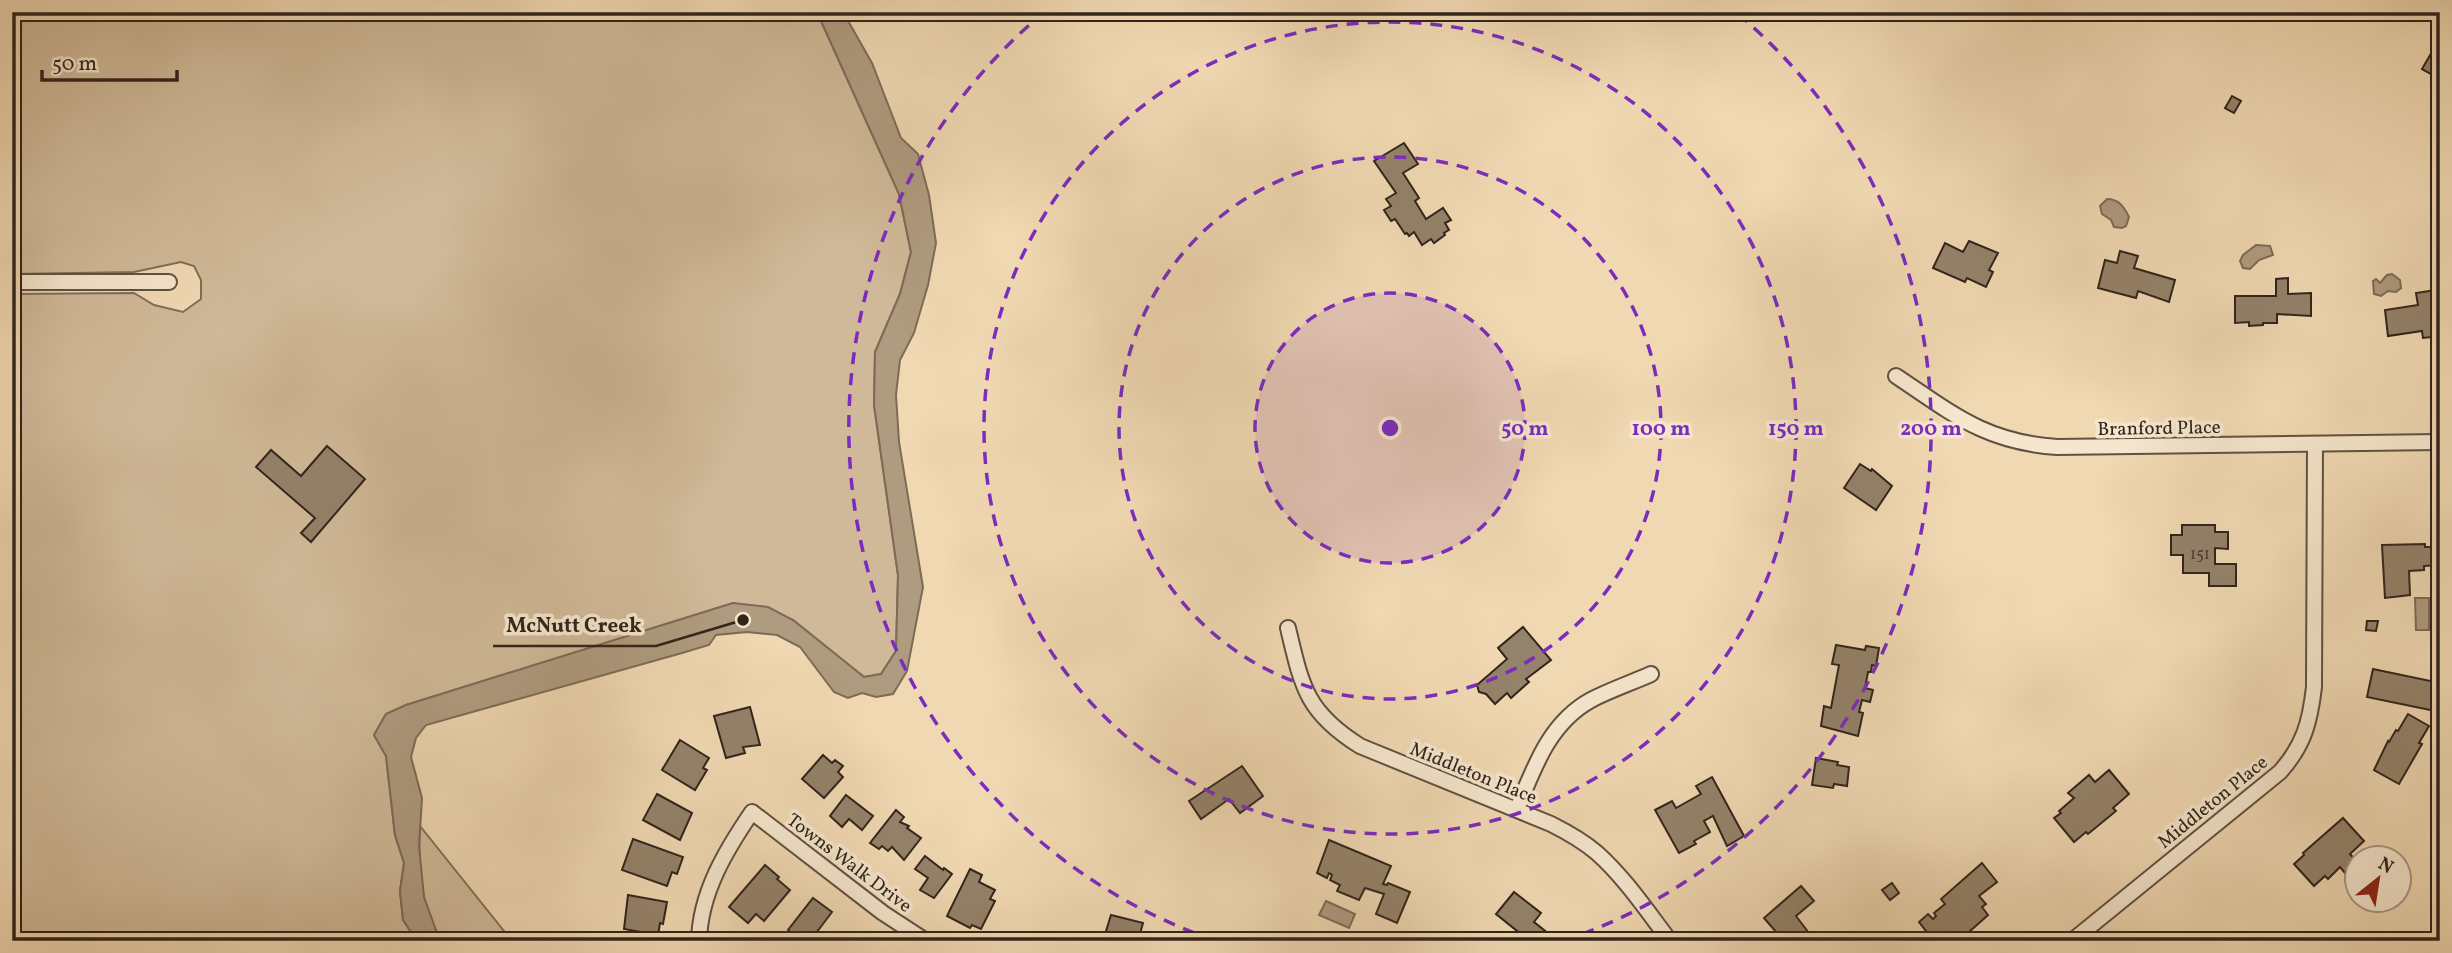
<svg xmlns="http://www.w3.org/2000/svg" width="2452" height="953" viewBox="0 0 2452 953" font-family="Vollkorn,serif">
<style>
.green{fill:#d0b998;stroke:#806e5a;stroke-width:2}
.water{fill:#af9b7f;stroke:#7d6b57;stroke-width:2}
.building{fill:#94826a;stroke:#31241b;stroke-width:2}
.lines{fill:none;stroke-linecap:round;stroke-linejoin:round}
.street-casing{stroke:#615141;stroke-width:18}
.street{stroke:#f5e6cd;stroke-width:14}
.ring{fill:none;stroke:#7b2cbf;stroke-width:3.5;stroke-dasharray:12 9}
.labels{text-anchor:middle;stroke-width:7;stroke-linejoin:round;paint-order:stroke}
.number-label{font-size:16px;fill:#4a3c2f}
.street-label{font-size:19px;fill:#31241b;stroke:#f5e6cd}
.centre{fill:#7b2cbf;stroke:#f5e6cd;stroke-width:3.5}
.ring-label{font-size:21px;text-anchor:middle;font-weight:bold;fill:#7b2cbf;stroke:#f5e6cd;stroke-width:7;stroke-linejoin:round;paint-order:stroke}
.leader{fill:none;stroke:#31241b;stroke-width:2.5}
.callout-dot{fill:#31241b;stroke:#f5e6cd;stroke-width:2.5}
.callout-label{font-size:21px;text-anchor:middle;font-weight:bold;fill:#31241b;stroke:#f5e6cd;stroke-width:7;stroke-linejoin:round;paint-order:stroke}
</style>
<rect width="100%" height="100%" fill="#f0d8b2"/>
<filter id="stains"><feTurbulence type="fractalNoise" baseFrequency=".00286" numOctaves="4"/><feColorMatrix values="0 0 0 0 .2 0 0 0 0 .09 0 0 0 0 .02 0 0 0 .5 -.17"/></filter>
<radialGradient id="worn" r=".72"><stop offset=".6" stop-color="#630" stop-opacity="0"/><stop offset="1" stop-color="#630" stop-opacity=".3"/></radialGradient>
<g class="green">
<path d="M12 12H817L899 194 911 252 900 294 875 352 874 405 898 575 896 651 881 674 864 677 793 620 733 603 406 705 386 714 374 735 386 756 395 835 404 863 400 891 403 920 417 941H12V294L134 293 154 305 183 312 201 299V280L194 266 181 262 134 272 12 274Z"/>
<path d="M420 826 512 941H443C419 912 418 862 420 826Z"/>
</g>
<g class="water">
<path d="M817 12H843L872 63 901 138 918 154 929 195 936 243 928 285 914 333 900 360 896 395 899 442 923 587 907 671 893 694 876 697 862 693 848 698 834 692 800 647 777 635 747 632 716 635 709 645 682 653 426 725 416 738 411 757 422 798 419 846 424 897 437 933 443 941H417L403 920 400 891 404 863 395 835 386 756 374 735 386 714 406 705 733 603 768 607 793 620 864 677 881 674 896 651 898 575 874 405 875 352 900 294 911 252 899 194Z"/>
<path d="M2107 199C2119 199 2124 207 2129 217L2126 226 2122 228 2114 227 2111 220 2102 214 2100 206Z"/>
<path d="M2256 245 2270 246 2273 255 2259 260 2250 269 2243 268 2240 261 2243 255Z"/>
<path d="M2392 274 2400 280 2401 288 2396 292 2388 291 2381 296 2374 294 2373 281 2376 279 2380 283 2387 275Z"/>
<path d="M2415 598H2429V630H2416Z"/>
<path d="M1326 901 1355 914 1349 928 1319 915Z"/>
</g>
<g class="building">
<path d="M2433 50 2440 53V79L2422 69Z"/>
<path d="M2232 96 2241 101 2234 113 2225 108Z"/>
<path d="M1404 143 1418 164 1403 173 1419 198 1415 201 1426 219 1443 208 1451 220 1445 223 1449 230 1444 233 1445 235 1434 243 1431 239 1422 245 1414 232 1409 236 1407 233 1405 234 1395 219 1391 221 1384 210 1391 206 1386 199 1396 193 1374 161Z"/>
<path d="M1969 241 1998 253 1989 270 1993 272 1986 287 1967 278 1965 282 1933 268 1945 243 1963 252Z"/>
<path d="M2120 251 2138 256 2134 268 2175 280 2169 302 2138 291 2136 298 2098 288 2105 260 2117 263Z"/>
<path d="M2288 278V294L2311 293V316L2277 314V323H2263V325L2249 326V322L2235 323V296H2276V279Z"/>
<path d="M2436 290 2440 336 2423 338 2422 331 2388 336 2385 310 2418 305 2416 293Z"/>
<path d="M327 446 365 479 311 542 301 533 315 518 256 467 271 450 301 476Z"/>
<path d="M1860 464 1871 471 1872 469 1892 486 1876 510 1844 488Z"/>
<path d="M2182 525H2215V532H2228V549L2215 548V564H2236V586H2209V573H2183V555H2171V535H2182Z"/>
<path d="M2425 544V547H2438L2440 544V565L2424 566V570L2409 571 2410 595 2385 598 2382 545Z"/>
<path d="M2367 621H2378L2376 631 2366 630Z"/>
<path d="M1523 627 1551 660 1526 679 1529 682 1511 698 1507 693 1495 704 1486 694 1479 692 1477 685 1507 659 1498 648Z"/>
<path d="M1836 645 1865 650 1866 646 1879 648 1876 666 1872 665 1871 672H1868L1865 688 1873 690 1870 702 1862 700 1859 712 1863 713 1858 736 1821 726 1824 706 1831 708 1839 665 1832 664Z"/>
<path d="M2373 669 2440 683V712L2367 697Z"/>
<path d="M750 707 760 745 743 747 745 753 726 758 714 716Z"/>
<path d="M2408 714 2429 726 2419 743 2422 744 2399 784 2374 770 2388 741 2389 742 2396 730 2398 731Z"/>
<path d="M680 740 709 758 703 768 707 770 695 790 662 770Z"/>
<path d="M823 755 832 763 835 760 843 766 838 772 843 777 824 798 802 779Z"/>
<path d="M1816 758 1838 762 1837 765 1849 767 1847 786 1834 784 1833 788 1812 785Z"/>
<path d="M1242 766 1263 796 1240 813 1229 799 1201 819 1189 801Z"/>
<path d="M2109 770 2129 794 2113 808 2116 811 2088 834 2086 832 2074 842 2054 818 2061 813 2059 811 2074 798 2068 793 2089 775 2095 782Z"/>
<path d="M1712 777 1744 836 1727 846 1713 816 1704 821 1710 832 1694 841 1696 844 1679 853 1655 810 1672 801 1676 808 1701 794 1696 786Z"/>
<path d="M657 794 692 813 680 840 643 820Z"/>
<path d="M846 795 873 816 862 830 849 819 842 827 830 816Z"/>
<path d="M896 810 904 817 900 822 909 826 907 828 921 838 904 860 892 847 888 851 882 846 879 849 870 843Z"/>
<path d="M2343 818 2364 841 2350 854 2357 862 2345 873 2340 867 2328 879 2325 876 2314 886 2294 864 2304 855 2303 853Z"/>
<path d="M633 839 683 857 677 874 672 872 667 886 622 870Z"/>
<path d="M1329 840 1391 866 1383 884 1387 885 1388 883 1410 892 1397 923 1376 914 1384 894 1365 888 1359 900 1337 891 1340 885 1330 880 1332 875 1329 873 1327 878 1317 873Z"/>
<path d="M925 856 943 870 944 868 952 874 934 898 920 890 928 878 915 869Z"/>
<path d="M1982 863 1997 882 1979 896 1986 904 1982 907 1988 915 1960 940 1958 939 1955 941H1934L1919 922 1928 914 1933 919 1936 916 1934 913 1945 904 1941 899Z"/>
<path d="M765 865 779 877 777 879 790 890 764 921 756 914 748 923 729 907Z"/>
<path d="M970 869 982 875 979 882 995 890 990 899 995 901 981 929 972 925 970 928 947 916Z"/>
<path d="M1892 883 1899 893 1890 900 1882 890Z"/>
<path d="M1801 886 1814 901 1796 916 1815 941H1784L1764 918Z"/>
<path d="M1514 892 1541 913 1534 922 1558 941H1517L1522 935 1496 914Z"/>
<path d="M628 895 667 902 663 924 660 923 658 935 624 929Z"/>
<path d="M813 898 832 912 810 941H791L794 936 788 930Z"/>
<path d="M1111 915 1143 923 1138 941H1103Z"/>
<path d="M838 932 854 940 853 941H833Z"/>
</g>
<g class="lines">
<defs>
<g id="street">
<path d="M12 282H169"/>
<path d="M1896 376C1953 414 1985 442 2057 447L2440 442"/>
<path d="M1288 628C1302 687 1306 712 1360 746L1551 824C1567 832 1583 841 1597 853 1625 878 1647 911 1670 941"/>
<path d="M1517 809C1534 768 1549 723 1591 700 1610 690 1631 683 1651 674"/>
<path d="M699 941C700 893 726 850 752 812L883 913 926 941"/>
<path d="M2072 941 2280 772C2304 745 2310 722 2314 687L2315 445"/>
</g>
</defs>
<use href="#street" class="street-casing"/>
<use href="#street" class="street"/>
</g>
<circle cx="1390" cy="428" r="135" fill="#7b2cbf" fill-opacity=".12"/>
<g class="ring">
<circle cx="1390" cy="428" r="135"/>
<circle cx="1390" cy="428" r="271"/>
<circle cx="1390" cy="428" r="406"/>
<path d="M1214 940A541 541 0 0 1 1042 14M1738 14A541 541 0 0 1 1566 940"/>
</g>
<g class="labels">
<g class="number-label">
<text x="2200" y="559">151</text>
</g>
<g class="street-label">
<text transform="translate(2159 427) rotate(-1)" y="7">Branford Place</text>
<text transform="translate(1474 772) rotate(22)" y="7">Middleton Place</text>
<text transform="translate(2212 801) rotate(-39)" y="7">Middleton Place</text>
<text transform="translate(850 862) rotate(37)" y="7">Towns Walk Drive</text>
</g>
</g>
<circle cx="1390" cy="428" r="10" class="centre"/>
<g class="ring-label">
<text x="1525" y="435">50 m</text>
<text x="1661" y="435">100 m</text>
<text x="1796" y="435">150 m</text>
<text x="1931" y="435">200 m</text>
</g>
<path class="leader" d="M743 620L656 646H493"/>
<circle class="callout-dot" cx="743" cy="620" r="7"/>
<g class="callout-label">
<text x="574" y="632">McNutt Creek</text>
</g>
<rect width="2452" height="953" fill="none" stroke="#f0d8b2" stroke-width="42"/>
<rect x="14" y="14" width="2424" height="925" fill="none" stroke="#31241b" stroke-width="3.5"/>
<rect x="21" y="21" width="2410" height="911" fill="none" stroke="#31241b" stroke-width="2"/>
<g transform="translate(2378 879) rotate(30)"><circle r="33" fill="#f5e6cd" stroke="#a79886" stroke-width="2"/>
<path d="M0-5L12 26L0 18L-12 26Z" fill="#8f2418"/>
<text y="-10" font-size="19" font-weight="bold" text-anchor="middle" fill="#31241b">N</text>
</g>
<path d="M42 70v10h135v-10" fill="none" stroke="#31241b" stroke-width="3.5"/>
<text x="52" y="70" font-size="21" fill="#31241b" stroke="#f5e6cd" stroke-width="5" paint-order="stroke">50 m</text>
<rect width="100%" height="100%" filter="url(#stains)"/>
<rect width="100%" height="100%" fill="url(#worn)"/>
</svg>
